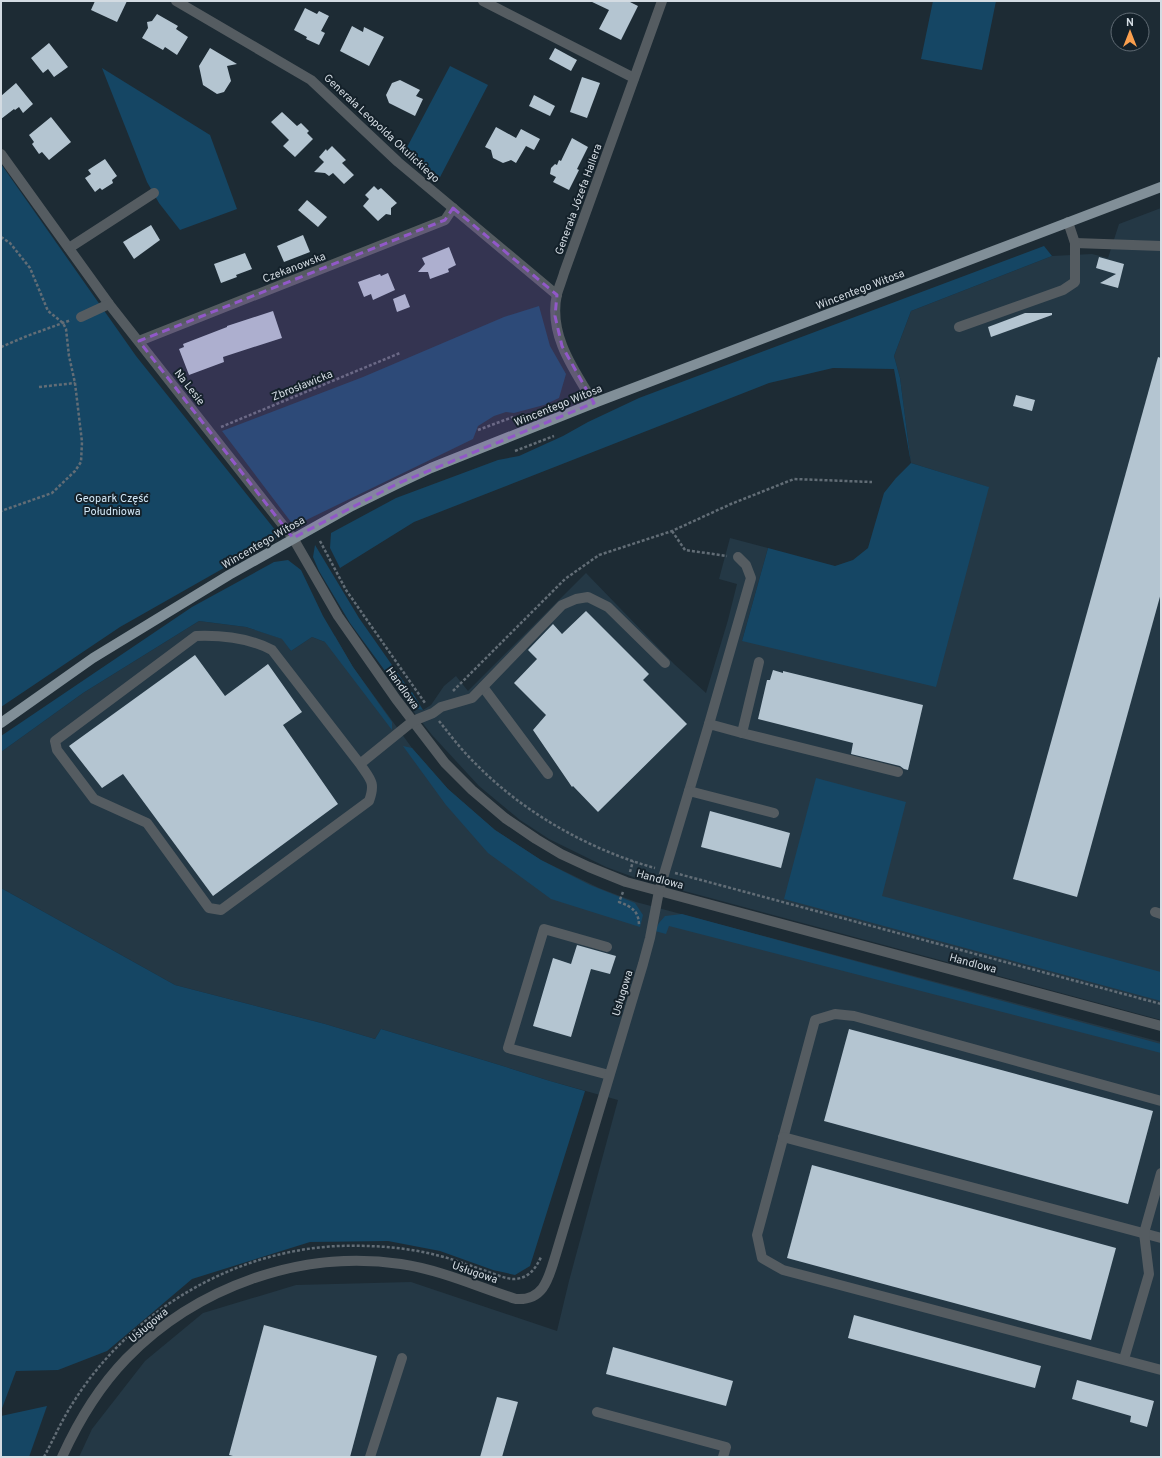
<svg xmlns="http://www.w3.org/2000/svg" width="1162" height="1458" viewBox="0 0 1162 1458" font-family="Overpass,sans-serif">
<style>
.built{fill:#243845}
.green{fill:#154664}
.building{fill:#b4c5d1}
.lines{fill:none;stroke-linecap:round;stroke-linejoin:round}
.path{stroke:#626d76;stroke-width:2.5;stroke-dasharray:3 2;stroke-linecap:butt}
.minor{stroke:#555c61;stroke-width:10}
.major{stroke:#818f98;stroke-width:10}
.marked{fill:#9158c8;fill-opacity:0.2;stroke:#9158c8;stroke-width:3;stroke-dasharray:8 5;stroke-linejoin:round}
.labels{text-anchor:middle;stroke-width:4;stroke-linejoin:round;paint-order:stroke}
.street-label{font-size:11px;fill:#d3dbe2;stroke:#14212a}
.park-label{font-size:11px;fill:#d2e8f7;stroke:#14212a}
</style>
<rect width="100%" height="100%" fill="#1d2b34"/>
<g class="built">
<path d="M1161 208V1020L636 878 606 867 549 839 520 820 479 786 432 735 410 707 415 709 423 710 431 705 444 686 456 676 468 691 586 573 674 664 706 693 728 620 737 584 719 579 730 538 768 548 742 641 988 487 911 463 900 378 894 356 911 311 1052 256 1092 254 1108 258 1119 224Z"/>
<path d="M199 621 246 627 283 639 291 651 312 637 325 642 335 636 353 667 412 748 448 789 495 830 541 860 599 888 636 902 1161 1042V1457H79L92 1429 145 1361 203 1313 296 1285 411 1282 557 1331 569 1281 618 1100 550 1081 493 1063 381 1029 375 1039 325 1024 175 985 1 888V752L83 693Z"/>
</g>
<g class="green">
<path d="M933 1H996L982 70 921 59Z"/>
<path d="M450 66 488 85 438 181 404 153Z"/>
<path d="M102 68 210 135 237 209 180 230 159 203 147 182Z"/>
<path d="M1 164 136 356 280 536 120 627 1 707Z"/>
<path d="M1044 246 1052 256 911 311 894 356 900 378 911 463 989 487 936 687 742 641 768 548 835 566 853 560 868 548 884 493 896 478 911 463 894 369 833 368 769 383 414 522 340 568 330 548 331 533 396 498 498 460 519 456 563 436 588 422 639 398Z"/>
<path d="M539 306 550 346 566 374 559 398 544 405 514 413 506 412 494 416 478 426 473 439 294 526 222 431 363 377 504 317Z"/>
<path d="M315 545 359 618 406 685 399 690 350 623 319 571 313 557Z"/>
<path d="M288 560 301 570 323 616 353 667 392 722V730L325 642 312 637 291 651 282 639 246 627 199 621 83 693 1 752V736L192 607 274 562Z"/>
<path d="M412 692 423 710C412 709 410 706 404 697Z"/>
<path d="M403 746 412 748 448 789 495 830 541 860 590 885 635 903 643 915 640 927 551 899 488 853 446 805Z"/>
<path d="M816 778 906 802 882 896 1161 972V1001L784 899Z"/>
<path d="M1 888 175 985 325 1024 375 1039 381 1029 493 1063 550 1081 585 1091 530 1266 515 1275 493 1270 440 1251 388 1241 310 1242 192 1279 107 1351 58 1370 16 1371 1 1411Z"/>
<path d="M682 914 1161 1044V1053L669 926 666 934 655 931 659 923 665 916Z"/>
<path d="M47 1406 29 1457H1V1416Z"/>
</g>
<g class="building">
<path d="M95 1H127L117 22 91 10Z"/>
<path d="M590 1H628L638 6 621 40 599 29 609 10Z"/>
<path d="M305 8 317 14 319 11 329 16 321 31 325 33 319 45 306 39 307 37 294 30Z"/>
<path d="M157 14 178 26 176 29 188 37 177 55 165 47 163 50 142 38 148 28 147 22 152 21Z"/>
<path d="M352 26 363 32 364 27 384 37 369 66 340 51Z"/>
<path d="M49 43 68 67 54 77 48 69 43 73 31 58Z"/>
<path d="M210 48 237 64 227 66 231 81 224 92 217 94 203 85 199 66Z"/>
<path d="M555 48 577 60 571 71 549 59Z"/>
<path d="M582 77 600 83 587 118 570 112Z"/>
<path d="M400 80 420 90 416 96 423 99 415 116 389 103 386 95 392 83Z"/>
<path d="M16 83 33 104 23 113 19 107 15 110 14 109 1 119V96Z"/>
<path d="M534 95 555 106 550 116 529 106Z"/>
<path d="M282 112 297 126 301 123 309 131 307 133 313 139 295 157 283 146 289 140 271 122Z"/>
<path d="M51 117 71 142 49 160 42 152 39 154 32 144 34 142 29 135Z"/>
<path d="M496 127 516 138 521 129 540 139 534 150 526 146 516 163 511 160 503 163 493 158 491 150 485 147Z"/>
<path d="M572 138 588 147 577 169 579 170 569 190 553 182 556 177 550 174 551 168 555 164 557 165 559 160 561 161Z"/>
<path d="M332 146 346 160 342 163 354 175 344 184 333 173 329 176 325 173 314 172 324 162 319 157 326 149 327 151Z"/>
<path d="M105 159 117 176 112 180 113 183 102 190 100 188 95 192 85 178 91 174 88 170Z"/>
<path d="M374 186 378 190 381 188 397 203 391 208V215L386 214 378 221 363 206 369 199 365 195Z"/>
<path d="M307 200 327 217 318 227 298 210Z"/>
<path d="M151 225 160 240 134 259 123 242Z"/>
<path d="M303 235 310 252 284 262 277 246Z"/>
<path d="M449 247 456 265 448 269 449 272 430 279 428 272H418L425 264 422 258Z"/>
<path d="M245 253 252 269 236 275 237 277 221 283 214 264Z"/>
<path d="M1099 257 1124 264 1118 288 1100 283 1116 274 1096 268Z"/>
<path d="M388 273 395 290 373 300 371 294 364 297 358 282 380 274 381 276Z"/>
<path d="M405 294 410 307 397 312 393 299Z"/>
<path d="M273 311 282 338 223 357 224 362 189 375 179 349 184 347 183 344 227 327V326Z"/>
<path d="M1025 313H1052V315L991 337 988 327Z"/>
<path d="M1158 357 1161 358V593L1077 897 1013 879Z"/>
<path d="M1016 395 1035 400 1032 411 1013 406Z"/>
<path d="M586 611 649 674 643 680 687 724 598 812 573 786 572 787 533 730 546 715 514 683 537 659 528 650 553 624 562 634Z"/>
<path d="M195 655 225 696 268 664 302 712 283 725 338 804 213 896 123 774 102 788 69 746Z"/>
<path d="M773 670 783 673V671L923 705 908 770 904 769 900 766 851 754 853 743 758 719 767 680H770Z"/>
<path d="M710 811 790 833 781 868 701 847Z"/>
<path d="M577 945 616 956 610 974 591 969 571 1037 533 1026 553 958 571 964Z"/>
<path d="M849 1029 1153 1111 1128 1204 824 1121Z"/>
<path d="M812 1165 1116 1248 1091 1340 787 1258Z"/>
<path d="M854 1315 1041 1366 1035 1388 848 1338Z"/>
<path d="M264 1325 377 1356 350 1457H237L229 1455Z"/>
<path d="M613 1347 733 1381 726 1406 606 1374Z"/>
<path d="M1077 1380 1154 1401 1147 1427 1130 1422 1131 1416 1072 1399Z"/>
<path d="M497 1397 518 1402 502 1457H480Z"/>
</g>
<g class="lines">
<g class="path">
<path d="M1 237 10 243 30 268 48 311 63 323 66 329 69 356 75 383 82 442 81 462 75 471 52 493 1 511"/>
<path d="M1 347 27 336 71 320"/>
<path d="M39 387 75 383"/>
<path d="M221 427 400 353"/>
<path d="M478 430 513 417"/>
<path d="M515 451 554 436"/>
<path d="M672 531 685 550 727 556"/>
<path d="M320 541 346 590 425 703"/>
<path d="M453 691 565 579 599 555 672 531 731 504 794 479 872 482"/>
<path d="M439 721C451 736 463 752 477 765 524 813 590 850 655 868"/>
<path d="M630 872 633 861"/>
<path d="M675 873 1161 1004"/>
<path d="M623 892 619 902C632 907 639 911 639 926"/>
<path d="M44 1457C53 1440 61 1422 71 1406 127 1314 230 1251 338 1246 372 1245 407 1247 440 1256 456 1260 471 1266 486 1271 495 1274 505 1279 515 1279 529 1278 536 1268 541 1257"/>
</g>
<g class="minor">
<path d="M176 1 311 80 398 162 557 295"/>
<path d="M483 1 634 78"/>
<path d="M1 154 109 304 293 538 338 616 396 699 445 763 472 790 505 818 536 839 561 854 589 867 626 882 1161 1026"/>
<path d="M1075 243 1161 246"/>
<path d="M69 248 154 193"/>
<path d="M81 317 109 304"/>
<path d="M959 327 1063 290 1075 282V243L1068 222"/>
<path d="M139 341 445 220 453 208"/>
<path d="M594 403C574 370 548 335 557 294 559 287 562 280 564 273L662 1"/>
<path d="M483 687 548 774"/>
<path d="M709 724 751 578 746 565 738 557"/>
<path d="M742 733 898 772"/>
<path d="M360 764C370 779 376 782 369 801L221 910 209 908 147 823 94 799 57 750 55 741 196 636C223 635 249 638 272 650L360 764 413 721 433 713 441 707 472 698 562 605 576 599 588 597 608 607 665 663"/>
<path d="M689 791 709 724 742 733 759 662"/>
<path d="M1155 912 1161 914"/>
<path d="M607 947 544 929 508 1048 609 1075"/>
<path d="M1161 1101 854 1016 835 1014 815 1020 757 1235 762 1258 783 1270 1161 1370"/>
<path d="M783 1137 1161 1238"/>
<path d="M1124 1359 1149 1274 1144 1233 1161 1173"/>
<path d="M597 1412 726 1447 723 1457"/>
<path d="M62 1457C78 1422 99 1387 126 1359 196 1287 301 1249 401 1264 441 1270 478 1287 516 1299 545 1301 549 1276 556 1254L643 964 650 938 659 891 689 791 774 813"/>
<path d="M370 1457 402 1358"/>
</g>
<path class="major" d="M1 723 93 658 229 575 352 506 399 483 431 468 594 403 1161 187"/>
</g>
<path class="marked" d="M453 208 557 295 555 316 562 346 594 403 399 483 293 538 139 341 445 220Z"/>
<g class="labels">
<g class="street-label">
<text transform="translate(382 128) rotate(43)" y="4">Generała Leopolda Okulickiego</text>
<text transform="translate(578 199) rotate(-70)" y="4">Generała Józefa Hallera</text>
<text transform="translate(294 267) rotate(-21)" y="4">Czekanowska</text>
<text transform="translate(860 289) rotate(-21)" y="4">Wincentego Witosa</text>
<text transform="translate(302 385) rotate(-22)" y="4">Zbrosławicka</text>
<text transform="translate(190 387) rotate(52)" y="4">Na Lesie</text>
<text transform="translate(558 405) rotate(-22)" y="4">Wincentego Witosa</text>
<text transform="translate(263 542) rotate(-30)" y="4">Wincentego Witosa</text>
<text transform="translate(403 688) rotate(54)" y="4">Handlowa</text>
<text transform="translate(660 879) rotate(15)" y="4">Handlowa</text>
<text transform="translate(973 963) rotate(15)" y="4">Handlowa</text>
<text transform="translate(622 993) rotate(-73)" y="4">Usługowa</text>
<text transform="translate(475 1272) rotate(19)" y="4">Usługowa</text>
<text transform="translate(148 1325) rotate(-40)" y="4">Usługowa</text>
</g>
<g class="park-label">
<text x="112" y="502">Geopark Część<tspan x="112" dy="13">Południowa</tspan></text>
</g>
</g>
<rect width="1162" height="1458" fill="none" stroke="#d3dbe2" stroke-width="4"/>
<g transform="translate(1130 32)"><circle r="19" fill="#14212a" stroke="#606b74"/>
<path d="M0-3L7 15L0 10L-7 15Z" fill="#fa9f4e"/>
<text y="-6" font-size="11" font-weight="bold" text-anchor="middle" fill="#d3dbe2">N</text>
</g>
</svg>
